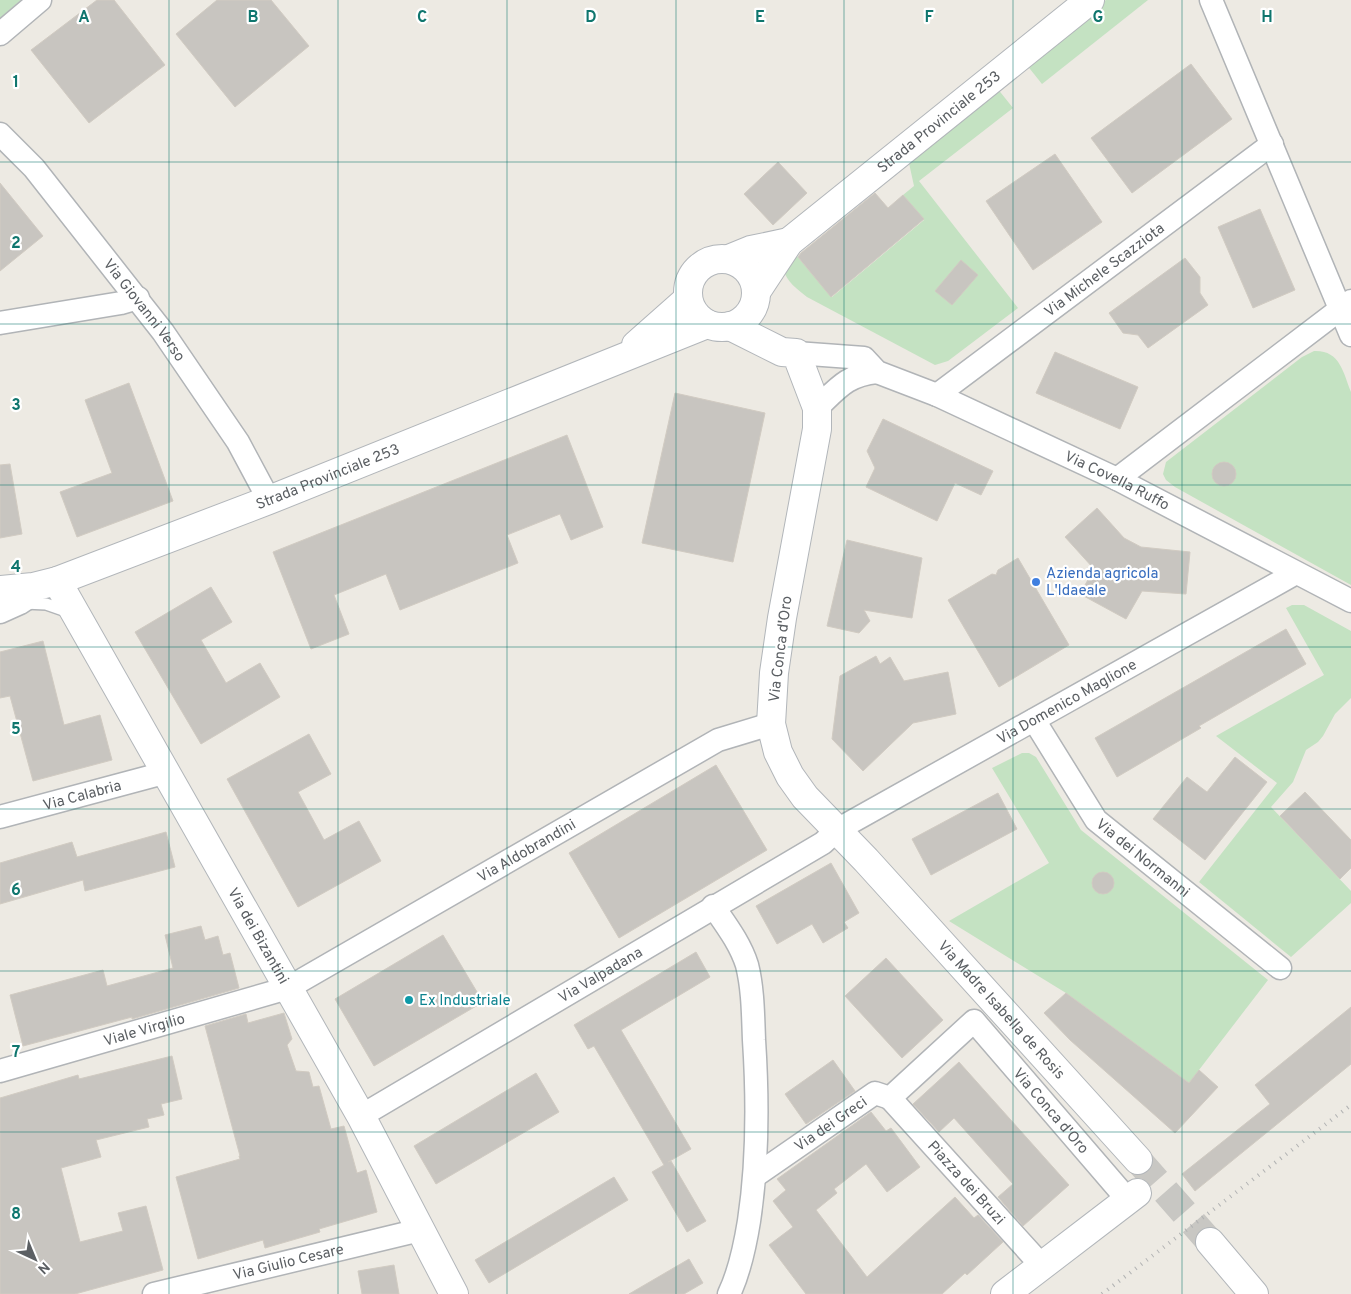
<svg xmlns="http://www.w3.org/2000/svg" width="1351" height="1294" viewBox="0 0 1351 1294" font-family="Overpass,sans-serif">
<style>
.green{fill:#c4e2c2}
.building{fill:#c8c5c0;stroke:#d1cbc2}
.lines{fill:none;stroke-linecap:round;stroke-linejoin:round}
.secondary-tunnel{stroke:#c8c7c3;stroke-width:28;stroke-dasharray:28 14;stroke-linecap:butt}
.lane-casing{stroke:#b1b4b7;stroke-width:14}
.street-casing{stroke:#b1b4b7;stroke-width:25}
.secondary-casing{stroke:#b2b6ba;stroke-width:30}
.lane{stroke:#fff;stroke-width:11}
.street{stroke:#fff;stroke-width:22}
.secondary{stroke:#fff;stroke-width:28}
.rail{stroke:#b2b3b3;stroke-width:4;stroke-dasharray:1 6;stroke-linecap:butt}
.grid{fill:none;stroke:#0f766e;stroke-width:1;stroke-opacity:0.55}
.shop-dot{fill:#3f7fe0;stroke:#fff;stroke-width:2}
.culture-dot{fill:#0f9aa8;stroke:#fff;stroke-width:2}
.labels{text-anchor:middle;stroke-width:4.5;stroke-linejoin:round;paint-order:stroke}
.street-label{font-size:15px;fill:#5b5f63;stroke:#fff}
.shop-label{font-size:15px;fill:#366cbe;stroke:#fff;text-anchor:start}
.culture-label{font-size:15px;fill:#0d838f;stroke:#fff;text-anchor:start}
.grid-label{font-size:16px;text-anchor:middle;font-weight:bold;fill:#0f766e;stroke:#fff;stroke-width:4.5;stroke-linejoin:round;paint-order:stroke}
</style>
<rect width="100%" height="100%" fill="#edeae3"/>
<g class="green">
<path d="M0 0H21L0 18Z"/>
<path d="M1106 0H1148L1042 84 1026 64Z"/>
<path d="M997 88 1013 108 919 181 1018 308 948 361 935 365 807 297C797 289 787 282 783 269L796 255 832 297 924 220 903 195 914 186 909 163Z"/>
<path d="M1314 351C1340 350 1343 372 1351 392V585L1175 487 1166 480 1163 474 1166 462 1302 357Z"/>
<path d="M1292 605H1304L1351 631V698L1335 714 1323 736 1318 742 1306 750 1293 782 1271 807 1351 891V903L1291 957 1199 882 1277 783 1216 736 1324 675 1286 608Z"/>
<path d="M1022 753H1029L1036 757 1081 830 1268 980 1189 1083 1066 993 949 921 1049 863 992 768Z"/>
</g>
<g class="building">
<path d="M97 0H114L165 65 89 123 31 50Z"/>
<path d="M217 0H271L309 46 235 107 176 34Z"/>
<path d="M1191 64 1232 119 1132 193 1091 138Z"/>
<path d="M1055 154 1102 222 1033 270 986 201Z"/>
<path d="M778 162 807 193 773 225 744 194Z"/>
<path d="M0 183 43 236 0 271Z"/>
<path d="M875 193 888 208 903 195 924 219 831 297 798 257 801 253Z"/>
<path d="M1260 209 1295 290 1253 308 1218 227Z"/>
<path d="M1185 258 1200 277V293L1208 305 1148 348 1138 335 1123 333 1109 313Z"/>
<path d="M961 260 978 275 952 305 935 291Z"/>
<path d="M1055 352 1138 387 1120 429 1036 393Z"/>
<path d="M129 383 173 501 77 537 60 492 112 473 85 400Z"/>
<path d="M675 393 765 413 733 562 642 543Z"/>
<path d="M883 419 993 471 981 495 955 483 937 521 866 487 875 468 867 451Z"/>
<path d="M567 435 603 527 571 540 560 514 507 535 518 563 400 610 386 574 334 595 349 634 311 649 273 552Z"/>
<circle cx="1224" cy="474" r="12"/>
<path d="M10 464 22 534 0 538V465Z"/>
<path d="M1097 508 1124 538 1141 547 1190 552 1186 594 1142 591 1126 619 1080 594 1094 569 1065 537Z"/>
<path d="M847 540 922 558 912 618 864 610 870 621 859 633 827 626Z"/>
<path d="M1018 558 1069 645 999 687 948 600 992 574 996 575 998 570Z"/>
<path d="M211 587 232 622 201 640 226 683 260 663 280 697 201 744 135 632Z"/>
<path d="M1286 629 1306 664 1199 726 1201 728 1117 777 1095 738Z"/>
<path d="M43 641 64 725 100 715 112 760 33 781 10 696 0 698V652Z"/>
<path d="M876 656 880 664 890 657 904 681 948 672 956 714 913 723 863 771 832 739 840 676Z"/>
<path d="M309 734 331 774 298 792 324 840 359 821 381 861 298 907 227 779Z"/>
<path d="M1235 757 1267 782 1205 860 1153 819 1187 777 1207 792Z"/>
<path d="M716 765 767 850 619 938 569 853Z"/>
<path d="M1305 792 1351 840V868L1340 879 1280 816Z"/>
<path d="M998 793 1017 829 931 875 912 839Z"/>
<path d="M166 832 175 867 85 891 83 880 0 904V863L72 842 77 857Z"/>
<path d="M831 863 859 913 844 922 848 928 823 943 812 924 777 944 756 906Z"/>
<circle cx="1103" cy="883" r="11"/>
<path d="M201 926 205 940 218 936 223 955 230 953 239 988 132 1019V1017L23 1046 10 995 103 970 107 986 173 968 165 935Z"/>
<path d="M443 935 483 1002 374 1066 335 999Z"/>
<path d="M696 952 710 977 621 1030 691 1149 668 1162 671 1161 706 1221 687 1232 652 1172 664 1165 594 1046 588 1049 574 1025Z"/>
<path d="M886 958 943 1020 902 1058 845 996Z"/>
<path d="M1066 993 1189 1083 1199 1070 1218 1087 1175 1133 1070 1040 1044 1013Z"/>
<path d="M1351 1007V1064L1195 1191 1182 1174 1270 1104 1255 1085Z"/>
<path d="M284 1013 292 1039 287 1045 296 1071 309 1072 313 1087 319 1086 331 1129 344 1126 357 1173 366 1170 377 1212 319 1229 320 1232 265 1248 263 1240 198 1259 176 1177 240 1159 239 1156H240L205 1026 246 1014 248 1023Z"/>
<path d="M172 1056 182 1099 161 1104 164 1115 147 1119 149 1127 96 1140 101 1157 61 1168 80 1242 123 1231 118 1213 146 1206 163 1270 75 1294H0V1098L78 1075 79 1079Z"/>
<path d="M833 1060 855 1091 806 1124 785 1094Z"/>
<path d="M959 1062 1069 1185 1023 1226 998 1197 1013 1184 954 1118 939 1132 913 1104Z"/>
<path d="M536 1073 559 1112 436 1184 414 1146Z"/>
<path d="M871 1112 886 1131 891 1128 920 1167 887 1192 866 1164 834 1189 837 1193 816 1210 867 1277 955 1197 974 1218 978 1215 1003 1242 967 1275 965 1273 942 1294H806L769 1245 793 1227 773 1201 786 1190 777 1179Z"/>
<path d="M614 1177 628 1200 489 1283 475 1260Z"/>
<path d="M689 1259 703 1283 684 1294H629Z"/>
<path d="M394 1265 399 1294H362L358 1271Z"/>
</g>
<g class="lines">
<path class="secondary-tunnel" d="M1138 1160 1210 1242"/>
<defs>
<path id="lane" d="M24 603 46 604 69 612"/>
<g id="street">
<path d="M1211 0 1351 335"/>
<path d="M0 34 40 0"/>
<path id="s1" d="M0 134 34 168 163 332 238 442 269 500"/>
<path d="M0 323 121 303 138 298"/>
<path id="s2" d="M796 353 864 358 877 372 937 395 1117 479 1351 601"/>
<path id="s3" d="M937 395 1272 144"/>
<path d="M817 408C838 388 847 375 877 372"/>
<path d="M1117 479 1351 301"/>
<path d="M0 612 20 603 32 595 33 587"/>
<path id="s4" d="M1034 720 1096 820 1280 968"/>
<path id="s5" d="M0 817 164 773"/>
<path d="M713 906C726 925 740 943 747 965 753 989 753 1015 754 1040 758 1101 758 1161 749 1221 745 1246 740 1271 729 1294"/>
<path id="s6" d="M0 1071 288 988 718 740 771 724"/>
<path id="s7" d="M890 1098 1042 1266"/>
<path id="s8" d="M361 1116 823 843 837 830 1296 573"/>
<path id="s9" d="M755 1176 875 1093 890 1098 974 1021 1128 1200"/>
<path id="s10" d="M154 1294 420 1230"/>
</g>
<g id="secondary">
<circle cx="722" cy="293" r="34"/>
<path d="M729 259 751 250 789 242"/>
<path id="s11" d="M756 292 789 242 1090 0"/>
<path id="s12" d="M730 326 782 352 796 353 817 408V429L782 618 774 673 771 724 778 752 790 776 805 797 866 860 1138 1160"/>
<path d="M636 345 688 299"/>
<path id="s13" d="M57 581 361 1116 454 1294"/>
<path id="s14" d="M0 590 33 587 57 581 269 500 707 324"/>
<path d="M1210 1242 1254 1294"/>
<path d="M1005 1294 1137 1193"/>
</g>
</defs>
<use href="#lane" class="lane-casing"/>
<use href="#street" class="street-casing"/>
<use href="#secondary" class="secondary-casing"/>
<use href="#lane" class="lane"/>
<use href="#street" class="street"/>
<use href="#secondary" class="secondary"/>
<path class="rail" d="M1102 1294 1351 1105"/>
</g>
<path class="grid" d="M169 0V1294M338 0V1294M507 0V1294M676 0V1294M844 0V1294M1013 0V1294M1182 0V1294M0 162H1351M0 324H1351M0 485H1351M0 647H1351M0 809H1351M0 971H1351M0 1132H1351"/>
<circle class="shop-dot" cx="1036" cy="582" r="5"/>
<circle class="culture-dot" cx="409" cy="1000" r="5"/>
<g class="labels">
<g class="street-label">
<text dy="5" stroke="none"><textPath href="#s11" startOffset="252">Strada Provinciale 253</textPath></text>
<text dy="5" stroke="none"><textPath href="#s3" startOffset="209">Via Michele Scazziota</textPath></text>
<text dy="5" stroke="none"><textPath href="#s1" startOffset="228">Via Giovanni Verso</textPath></text>
<text dy="5" stroke="none"><textPath href="#s14" startOffset="348">Strada Provinciale 253</textPath></text>
<text dy="5" stroke="none"><textPath href="#s2" startOffset="351">Via Covella Ruffo</textPath></text>
<text transform="translate(780 649) rotate(-83)" y="5">Via Conca d'Oro</text>
<text dy="5" stroke="none"><textPath href="#s8" startOffset="819">Via Domenico Maglione</textPath></text>
<text dy="5" stroke="none"><textPath href="#s5" startOffset="85">Via Calabria</textPath></text>
<text dy="5" stroke="none"><textPath href="#s6" startOffset="575">Via Aldobrandini</textPath></text>
<text dy="5" stroke="none"><textPath href="#s4" startOffset="178">Via dei Normanni</textPath></text>
<text dy="5" stroke="none"><textPath href="#s13" startOffset="408">Via dei Bizantini</textPath></text>
<text dy="5" stroke="none"><textPath href="#s8" startOffset="278">Via Valpadana</textPath></text>
<text dy="5" stroke="none"><textPath href="#s12" startOffset="822">Via Madre Isabella de Rosis</textPath></text>
<text dy="5" stroke="none"><textPath href="#s6" startOffset="150">Viale Virgilio</textPath></text>
<text dy="5" stroke="none"><textPath href="#s9" startOffset="394">Via Conca d'Oro</textPath></text>
<text dy="5" stroke="none"><textPath href="#s9" startOffset="92">Via dei Greci</textPath></text>
<text dy="5" stroke="none"><textPath href="#s7" startOffset="114">Piazza dei Bruzi</textPath></text>
<text dy="5" stroke="none"><textPath href="#s10" startOffset="138">Via Giulio Cesare</textPath></text>
</g>
<g class="shop-label">
<text x="1046" y="578">Azienda agricola<tspan x="1046" dy="17">L'Idaeale</tspan></text>
</g>
<g class="culture-label">
<text x="419" y="1005">Ex Industriale</text>
</g>
</g>
<g class="grid-label">
<text x="84" y="22">A</text>
<text x="253" y="22">B</text>
<text x="422" y="22">C</text>
<text x="591" y="22">D</text>
<text x="760" y="22">E</text>
<text x="929" y="22">F</text>
<text x="1098" y="22">G</text>
<text x="1267" y="22">H</text>
<text x="16" y="87">1</text>
<text x="16" y="248">2</text>
<text x="16" y="410">3</text>
<text x="16" y="572">4</text>
<text x="16" y="734">5</text>
<text x="16" y="895">6</text>
<text x="16" y="1057">7</text>
<text x="16" y="1219">8</text>
</g>
<g transform="translate(35 1259) rotate(136)" stroke="#ffffff" stroke-width="4" paint-order="stroke">
<path d="M0-4L9 19L0 12L-9 19Z" fill="#5b5f63"/>
<text y="-8" font-size="14" font-weight="bold" text-anchor="middle" fill="#5b5f63">N</text>
</g>
</svg>
